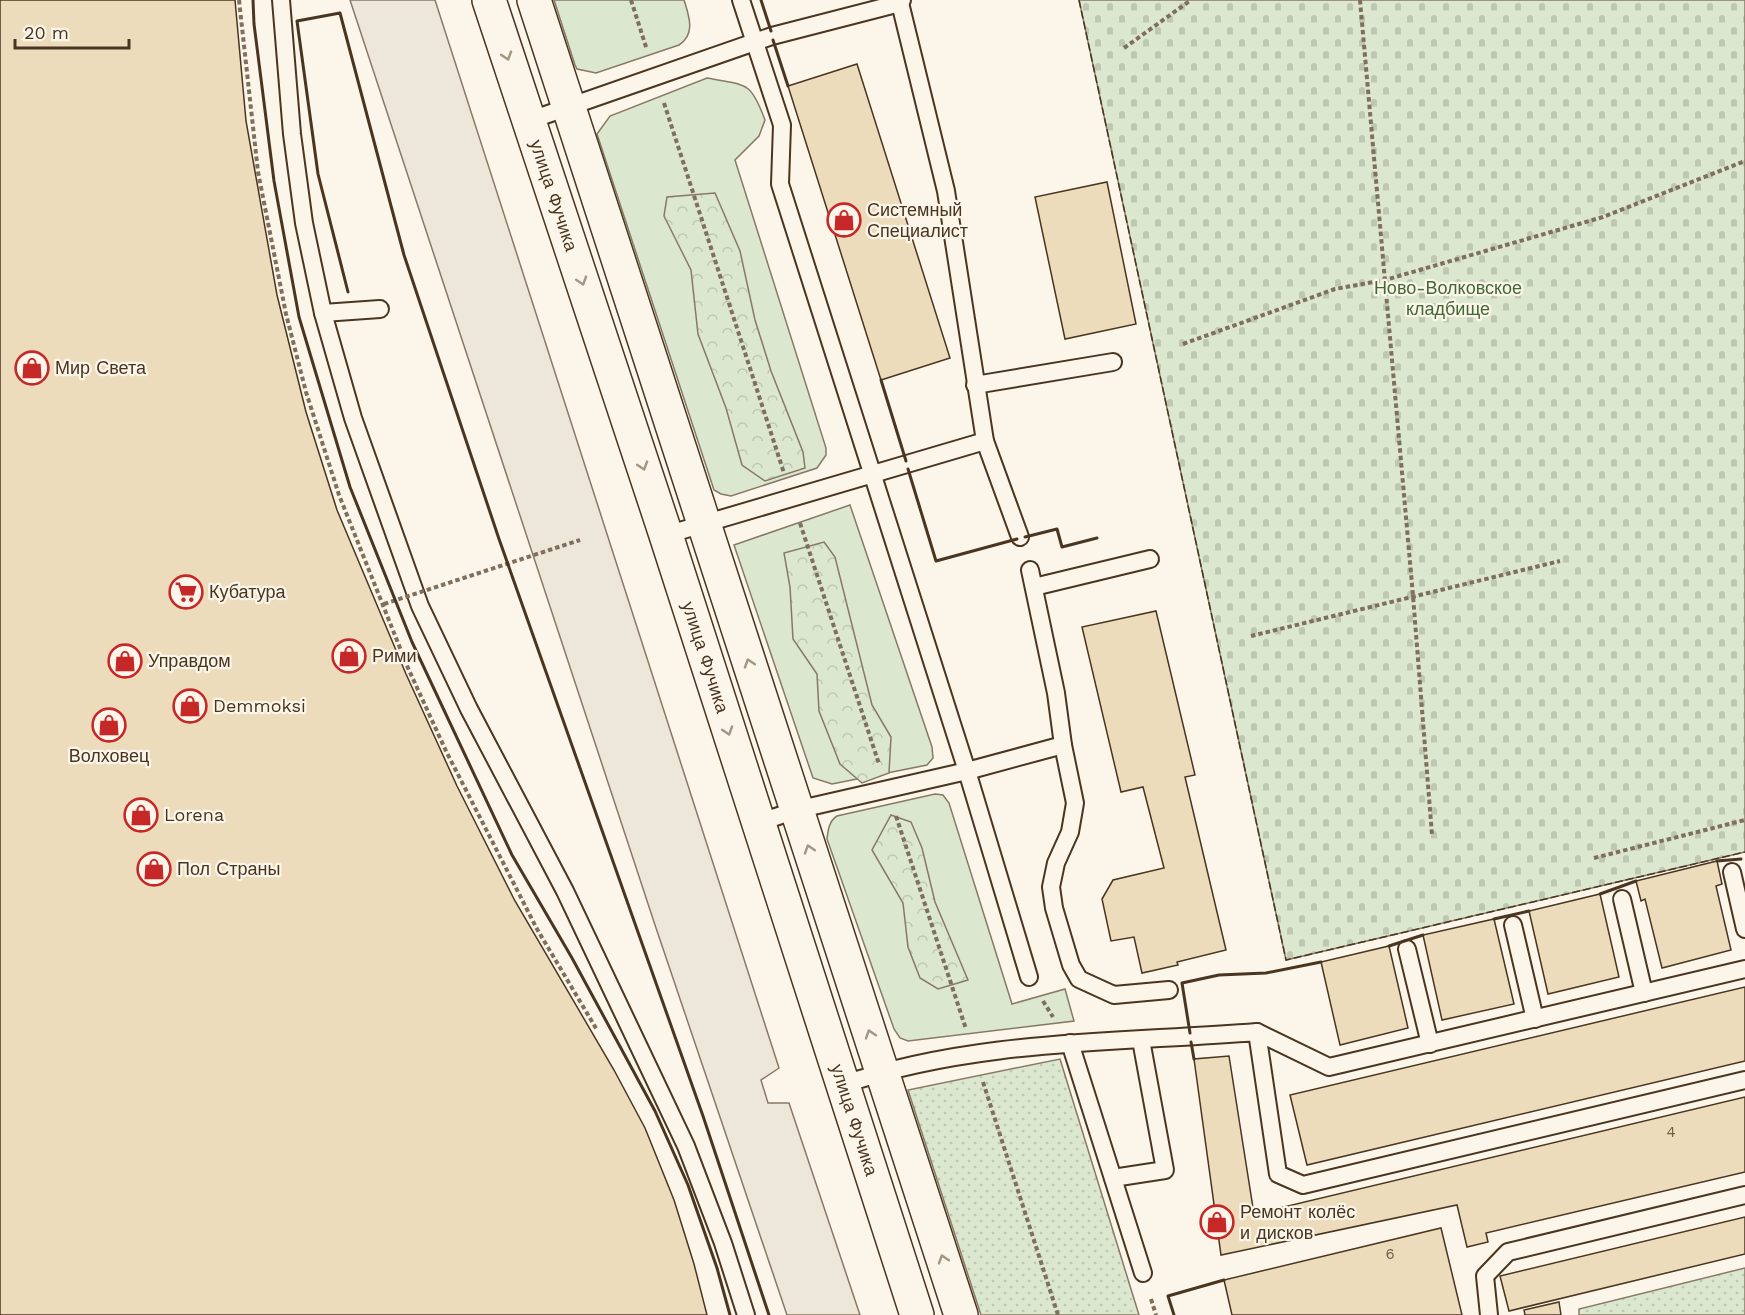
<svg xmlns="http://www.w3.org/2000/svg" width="1745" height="1315" viewBox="0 0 1745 1315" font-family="'Work Sans',sans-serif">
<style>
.green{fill:#dce7d0;stroke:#887966;stroke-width:1.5}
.forest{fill:url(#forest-crowns);stroke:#887966;stroke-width:1.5}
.cemetery{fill:url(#cemetery-stones);stroke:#887966;stroke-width:1.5}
.park{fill:url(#park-dots);stroke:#887966;stroke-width:1.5}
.parking{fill:#ede7d9;stroke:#887966;stroke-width:1.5}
.building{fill:#ecdcbc;stroke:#4a3520;stroke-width:1.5}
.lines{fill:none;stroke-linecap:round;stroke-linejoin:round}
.service-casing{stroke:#4a3520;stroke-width:20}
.minor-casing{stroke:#4a3520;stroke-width:36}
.path{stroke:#7f6f5c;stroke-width:4;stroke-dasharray:4.5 3;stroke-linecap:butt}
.service{stroke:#fbf6e9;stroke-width:16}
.minor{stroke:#fbf6e9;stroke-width:33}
.path-bridge{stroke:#7f6f5c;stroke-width:4;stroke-dasharray:4.5 3;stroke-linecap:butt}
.fence{stroke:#4a3520;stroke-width:1.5;stroke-dasharray:8 3;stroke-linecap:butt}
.wall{stroke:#4a3520;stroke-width:3}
.oneway{stroke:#a29684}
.labels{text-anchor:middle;stroke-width:4.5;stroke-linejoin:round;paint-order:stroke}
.number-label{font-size:15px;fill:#725f47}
.street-label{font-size:18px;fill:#4a3520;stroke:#fbf6e9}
.poi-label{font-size:18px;fill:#4a3520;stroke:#fbf6e9;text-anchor:start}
.park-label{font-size:18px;fill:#436837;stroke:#fbf6e9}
</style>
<defs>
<pattern id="forest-crowns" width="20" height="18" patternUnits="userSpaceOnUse" patternTransform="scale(1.5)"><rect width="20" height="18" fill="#dce7d0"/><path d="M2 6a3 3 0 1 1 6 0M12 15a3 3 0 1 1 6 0" fill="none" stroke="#bec7b2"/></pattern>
<pattern id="cemetery-stones" width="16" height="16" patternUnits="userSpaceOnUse" patternTransform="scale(1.5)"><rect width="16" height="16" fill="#dce7d0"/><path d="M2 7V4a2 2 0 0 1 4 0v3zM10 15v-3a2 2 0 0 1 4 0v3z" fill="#bec7b2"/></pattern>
<pattern id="park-dots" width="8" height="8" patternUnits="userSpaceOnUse" patternTransform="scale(1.5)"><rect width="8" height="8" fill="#dce7d0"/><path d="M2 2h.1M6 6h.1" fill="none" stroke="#bec7b2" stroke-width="1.8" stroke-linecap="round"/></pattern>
</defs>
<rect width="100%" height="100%" fill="#fbf6e9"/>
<g class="green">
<path d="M554 0H684C689 16 696 34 679 45L596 73 577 69 575 65Z"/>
<path d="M707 78C747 86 750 80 765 120L759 136 735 160 826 448V455L817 468 731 496 721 494 714 490 597 134 610 116Z"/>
<path d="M850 505 932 747 933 758 927 765 832 784 813 778 734 545Z"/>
<path d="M935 794 943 795 949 803 1012 1004 1065 989 1074 1021 908 1041 900 1038 894 1029 827 839C828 830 829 821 837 816Z"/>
</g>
<g class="forest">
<path d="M715 193 740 251 755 320 771 371 803 452 805 468 765 481 742 465 726 408 698 334 691 270 664 216 667 197Z"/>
<path d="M824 542 835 557 872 705 891 737 889 773 862 783 840 764 819 711 817 674 793 639 790 587 784 553Z"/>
<path d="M891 815 911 822 922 848 935 902 968 980 938 989 920 978 908 947 903 903 872 850Z"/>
</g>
<path class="cemetery" d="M1079 0H1745V852L1286 960Z"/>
<g class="park">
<path d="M1060 1059 1139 1315H981L908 1090Z"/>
<path d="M1745 1268V1315H1579V1309Z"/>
</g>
<path class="parking" d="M350 0H435L779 1068 761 1080 768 1103H789L860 1315H787L655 925Z"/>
<g class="building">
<path d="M0 0H235L246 121 277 295 306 412 337 510 406 674 457 786 515 901 614 1070 645 1128 674 1200 694 1264 707 1315H0Z"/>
<path d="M857 64 950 358 881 380 788 86Z"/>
<path d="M1107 182 1136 324 1065 339 1035 197Z"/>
<path d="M1156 611 1195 775 1185 777 1226 950 1177 962 1178 965 1142 973 1134 937 1111 941 1102 899 1113 880 1164 868 1143 787 1121 792 1082 627Z"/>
<path d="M1717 861 1722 884 1716 886 1731 950 1662 968 1645 899 1641 901 1636 881Z"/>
<path d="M1600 894 1619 977 1548 994 1529 911Z"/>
<path d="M1494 919 1514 1004 1442 1020 1423 935Z"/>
<path d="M1389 946 1408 1028 1340 1045 1321 962Z"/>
<path d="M1745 987V1061L1307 1165 1290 1095Z"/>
<path d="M1229 1056 1254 1214 1745 1097V1172L1486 1233 1488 1242 1467 1247 1457 1205 1221 1255 1194 1059Z"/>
<path d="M1745 1217V1254L1509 1311 1500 1276Z"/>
<path d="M1441 1228 1462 1315H1232L1224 1280Z"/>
<path d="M1559 1302 1561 1315H1525L1524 1310Z"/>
</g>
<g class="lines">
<defs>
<g id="service">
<path d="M281 0 292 134 304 223 323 313 353 418 420 606 469 709 565 891 686 1146 723 1243 746 1315"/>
<path d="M741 0 782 125 780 184 967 771 1029 977"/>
<path d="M900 3 946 191 985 441 1020 537"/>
<path d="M528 121 772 36 900 3 902 0"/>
<path d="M323 313 380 309"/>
<path d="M975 385 1113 362"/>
<path d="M666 535 985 441"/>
<path d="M1030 570 1056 693 1063 745 1075 803 1070 832 1056 863 1051 887 1054 908 1071 965 1079 979 1114 995 1169 990"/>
<path d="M1034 587 1150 559"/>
<path d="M758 823 796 810 967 771 1063 745"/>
<path d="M1732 872 1745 929"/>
<path d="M1622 899 1644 993"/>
<path d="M1513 925 1535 1019"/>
<path d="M1407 949 1430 1044"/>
<path d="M1257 1032 1329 1067 1745 969"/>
<path d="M1070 1043 1143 1273"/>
<path d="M842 1085C975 1039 1119 1043 1257 1032L1278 1174 1303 1185 1745 1080"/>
<path d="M1113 1178 1165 1170 1141 1040"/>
<path d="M1489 1315 1485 1276 1508 1252 1745 1195"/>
</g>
<g id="minor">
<path id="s1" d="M489 0 666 535 917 1315"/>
<path d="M534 0 961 1315"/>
</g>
</defs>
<use href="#service" class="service-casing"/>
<use href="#minor" class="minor-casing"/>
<g class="path">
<path d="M239 0 258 172 286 314 306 392 339 495 408 668 446 751 537 929 597 1030"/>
<path d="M631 0 647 50"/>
<path d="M1360 0 1413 596 1432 835"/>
<path d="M1124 48 1191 0"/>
<path d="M664 103 784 473"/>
<path d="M1183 344 1335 289 1385 280 1603 217 1745 161"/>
<path d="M800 523 879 764"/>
<path d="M1251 636 1560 561"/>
<path d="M896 816 966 1029"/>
<path d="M1594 858 1745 820"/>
<path d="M1043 1001 1053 1017"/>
<path d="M983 1082 1058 1315"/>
<path d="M1151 1299 1156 1315"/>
</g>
<use href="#service" class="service"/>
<use href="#minor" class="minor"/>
<path class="path-bridge" d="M384 604 580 540"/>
<path class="fence" d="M1079 0 1286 960 1745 852"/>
<g class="wall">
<path d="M253 0 254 24 274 181 299 317 350 487 412 642 512 855 572 958 655 1111 688 1185 717 1268 730 1315"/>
<path d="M761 0 771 31"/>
<path d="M773 40 788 86"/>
<path d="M348 292 318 174 297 21 340 13 404 255 499 539 703 1116 769 1315"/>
<path d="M881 380 906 461"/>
<path d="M908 469 936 561 1017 539"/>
<path d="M1025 537 1057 529 1062 547 1097 538"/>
<path d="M1717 861 1741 859"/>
<path d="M1600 894 1636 881"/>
<path d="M1494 919 1529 911"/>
<path d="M1389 946 1423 935"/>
<path d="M1190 1033 1182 983 1219 975 1266 973 1321 962"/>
<path d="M1191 1042 1194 1059"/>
<path d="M1174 1315 1168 1296 1224 1280"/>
</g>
</g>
<defs><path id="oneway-chevron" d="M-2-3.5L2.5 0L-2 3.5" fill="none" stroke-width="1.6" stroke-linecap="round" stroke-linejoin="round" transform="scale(1.5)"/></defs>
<g class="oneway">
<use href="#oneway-chevron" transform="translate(507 56) rotate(72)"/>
<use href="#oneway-chevron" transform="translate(582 281) rotate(72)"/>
<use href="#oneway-chevron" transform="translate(643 466) rotate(72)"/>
<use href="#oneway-chevron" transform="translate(749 663) rotate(-108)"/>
<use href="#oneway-chevron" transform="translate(728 731) rotate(72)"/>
<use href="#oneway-chevron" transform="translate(809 849) rotate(-108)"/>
<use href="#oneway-chevron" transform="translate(870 1034) rotate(-108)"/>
<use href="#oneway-chevron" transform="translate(943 1259) rotate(-108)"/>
</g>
<defs>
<symbol id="shop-ring" viewBox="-11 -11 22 22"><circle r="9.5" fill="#fbf6e9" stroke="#c62828" stroke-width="1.5"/><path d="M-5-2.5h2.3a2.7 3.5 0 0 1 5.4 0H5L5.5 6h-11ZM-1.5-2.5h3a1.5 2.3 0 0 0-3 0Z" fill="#c62828"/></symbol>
<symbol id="supermarket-ring" viewBox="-11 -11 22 22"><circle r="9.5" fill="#fbf6e9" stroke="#c62828" stroke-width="1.5"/><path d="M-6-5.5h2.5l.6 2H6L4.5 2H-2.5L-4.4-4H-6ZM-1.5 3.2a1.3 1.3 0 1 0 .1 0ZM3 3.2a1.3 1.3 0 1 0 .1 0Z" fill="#c62828"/></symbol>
</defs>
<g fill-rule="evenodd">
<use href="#shop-ring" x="825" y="201" width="38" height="38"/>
<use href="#shop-ring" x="13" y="349" width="38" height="38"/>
<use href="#supermarket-ring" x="167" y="573" width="38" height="38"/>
<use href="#shop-ring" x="330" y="637" width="38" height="38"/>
<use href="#shop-ring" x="106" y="642" width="38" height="38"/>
<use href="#shop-ring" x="171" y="687" width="38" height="38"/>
<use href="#shop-ring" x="90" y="706" width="38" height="38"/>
<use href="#shop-ring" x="122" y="796" width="38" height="38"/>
<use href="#shop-ring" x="135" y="850" width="38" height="38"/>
<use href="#shop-ring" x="1198" y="1203" width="38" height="38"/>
</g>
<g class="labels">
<g class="number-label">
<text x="1671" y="1137">4</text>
<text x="1390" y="1259">6</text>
</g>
<g class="street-label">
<text dy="6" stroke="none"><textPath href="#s1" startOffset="206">улица Фучика</textPath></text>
<text dy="6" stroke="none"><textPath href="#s1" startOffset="692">улица Фучика</textPath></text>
<text dy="6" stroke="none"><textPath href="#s1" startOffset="1178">улица Фучика</textPath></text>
</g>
<g class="poi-label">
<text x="867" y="216">Системный<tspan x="867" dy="21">Специалист</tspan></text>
<text x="55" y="374">Мир Света</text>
<text x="209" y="598">Кубатура</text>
<text x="372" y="662">Рими</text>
<text x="148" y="667">Управдом</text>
<text x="213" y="712">Demmoksi</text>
<text x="109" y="762" text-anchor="middle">Волховец</text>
<text x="164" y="821">Lorena</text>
<text x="177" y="875">Пол Страны</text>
<text x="1240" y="1218">Ремонт колёс<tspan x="1240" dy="21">и дисков</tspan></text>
</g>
<g class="park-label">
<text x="1448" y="294">Ново-Волковское<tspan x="1448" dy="21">кладбище</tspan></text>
</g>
</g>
<path d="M15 39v9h114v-9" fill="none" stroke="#4a3520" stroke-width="3"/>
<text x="24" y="39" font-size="18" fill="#4a3520" stroke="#fbf6e9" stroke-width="4.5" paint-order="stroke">20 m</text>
</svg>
